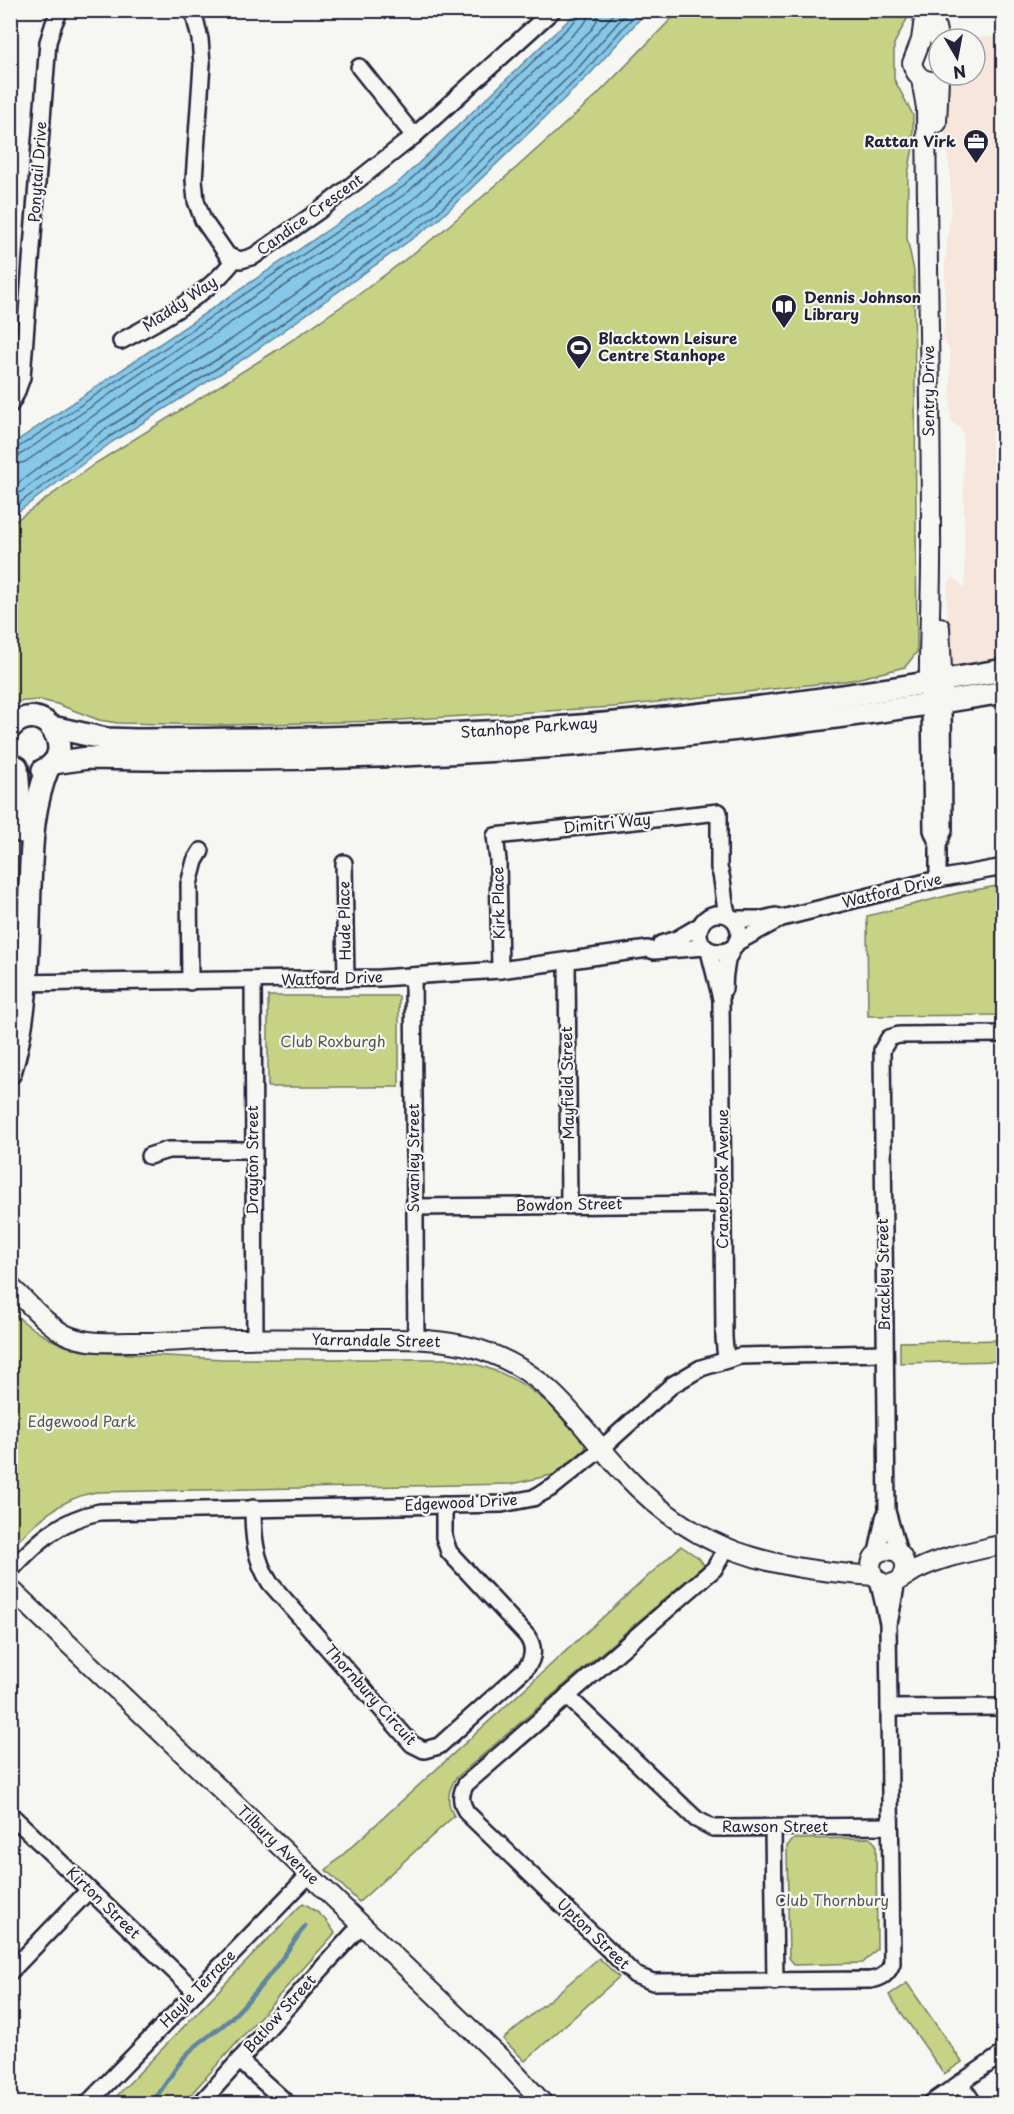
<svg xmlns="http://www.w3.org/2000/svg" width="1014" height="2114" viewBox="0 0 1014 2114" font-family="'Playpen Sans',sans-serif">
<style>
.built{fill:#f6e6dc}
.green{fill:#c7d285;stroke:#747a60;stroke-width:1.5}
.water{fill:#86c8e7;stroke:#5e86a2;stroke-width:1.5}
.lines{fill:none;stroke-linecap:round;stroke-linejoin:round}
.shore{stroke:#4a6480;stroke-width:1.5}
.stream{stroke:#5e86a2;stroke-width:4.5}
.minor-casing{stroke:#22223b;stroke-width:20}
.tertiary-casing{stroke:#22223b;stroke-width:22}
.secondary-casing{stroke:#22223b;stroke-width:26}
.minor{stroke:#f6f6f2;stroke-width:15}
.tertiary{stroke:#f6f6f2;stroke-width:18}
.secondary{stroke:#f6f6f2;stroke-width:21}
.labels{text-anchor:middle;stroke-width:4.5;stroke-linejoin:round;paint-order:stroke}
.poi-label{font-size:15px;font-weight:bold;fill:#22223b;stroke:#f6f6f2;text-anchor:start}
.street-label{font-size:15px;fill:#22223b;stroke:#f6f6f2}
.park-label{font-size:15px;fill:#545751;stroke:#f6f6f2}
</style>
<rect width="100%" height="100%" fill="#f6f6f2"/>
<filter id="ink" filterUnits="userSpaceOnUse"><feTurbulence type="fractalNoise" baseFrequency=".0167" numOctaves="2"/><feDisplacementMap in="SourceGraphic" scale="12" xChannelSelector="R" yChannelSelector="G"/><feConvolveMatrix kernelMatrix="1 2 1 2 8 2 1 2 1" color-interpolation-filters="sRGB"/></filter>
<g filter="url(#ink)">
<path class="built" d="M964 37H1003V663L956 669 951 664 948 654 947 592 948 585 953 577 965 588 963 432 951 420 950 351 943 338 945 321V265L951 205 950 170 945 137 944 100 951 83 955 78 960 75H975V39H964Z"/>
<g class="green">
<path d="M679 11H911L894 44V79L913 115V148L908 174 907 238 914 271 917 652 905 667 852 680 613 707 383 721 222 725 118 723 99 720 57 704 40 700 11 702V524L96 463 277 350 358 295 439 234 516 168 597 95Z"/>
<path d="M1003 885V1015L868 1016 867 916 958 893Z"/>
<rect x="268" y="996" width="131" height="91"/>
<path d="M11 1311C35 1333 60 1348 93 1352L223 1359H452C487 1365 518 1377 545 1401 554 1408 560 1418 568 1425 575 1430 580 1434 585 1441V1449L556 1474 512 1484 96 1492C60 1498 35 1523 11 1548Z"/>
<path d="M1003 1340V1361L900 1363V1342Z"/>
<path d="M681 1546 699 1558 704 1565 456 1778C447 1791 446 1803 454 1816L359 1902 326 1870Z"/>
<path d="M870 1838 876 1844 877 1949 863 1963 795 1965 789 1958 787 1846 794 1839Z"/>
<path d="M303 1903C318 1911 326 1919 335 1933L183 2103H110Z"/>
<path d="M599 1958 619 1977 525 2061 503 2039Z"/>
<path d="M907 1983 962 2062 944 2074 889 1995Z"/>
</g>
<path class="water" d="M578 11H647L589 75 437 221 245 358 112 442 11 517V445L400 181Z"/>
<g class="lines">
<g class="shore">
<path d="M10 450 16 449 404 186 579 17 582 10"/>
<path d="M10 457 20 455 408 192 585 23 588 17 589 10"/>
<path d="M10 466 25 462 413 199 592 29 597 20 598 10"/>
<path d="M10 489 99 423 232 339 422 204 573 60 617 10"/>
<path d="M10 500 104 430 237 347 428 211 580 66 629 10"/>
<path d="M10 510 109 437 241 353 433 217 585 71 639 10"/>
</g>
<path class="stream" d="M150 2104C164 2089 173 2070 186 2055 199 2041 215 2033 229 2020 259 1992 282 1959 305 1926"/>
<defs>
<g id="minor">
<path d="M193 10 200 39 202 64 194 180 196 201 203 220 228 256 241 260 254 256 320 210 414 136 553 10"/>
<path d="M359 67 414 136"/>
<path d="M121 341C159 321 208 295 234 260"/>
<path d="M10 405 16 394 22 377 48 42 54 23 60 10"/>
<path d="M930 704 932 830 938 845"/>
<path d="M344 863 346 979"/>
<path d="M938 879V845L944 830 943 702"/>
<path d="M733 919H763L776 916"/>
<path d="M736 943 782 918 938 879 1004 867"/>
<path d="M661 944 677 939 701 925"/>
<path d="M709 951 721 999 724 1338 726 1359"/>
<path d="M567 961 569 1205"/>
<path d="M500 970 498 860 495 836 719 812V868C725 883 722 900 728 915"/>
<path d="M413 976 416 1340"/>
<path d="M253 981 255 1339"/>
<path d="M190 982 189 884 195 861 201 851"/>
<path d="M15 983 380 978 500 970 648 949 654 951 705 947"/>
<path d="M724 989C724 980 725 970 727 961 730 951 740 942 739 932 737 907 700 908 699 933 699 952 719 956 733 948"/>
<path d="M149 1156 168 1150H253"/>
<path d="M414 1207 723 1204"/>
<path d="M253 1508C253 1536 255 1560 270 1583L412 1744 424 1750 439 1746 526 1668C535 1657 534 1646 527 1636L449 1552 444 1537V1505"/>
<path d="M726 1549 714 1569 466 1784C460 1794 460 1802 467 1813L635 1975 653 1982 870 1980C882 1978 888 1974 892 1963L888 1623 878 1580"/>
<path d="M877 1553 884 1518 887 1511"/>
<path d="M899 1553 887 1511 882 1050 889 1038 899 1035 1004 1034"/>
<path d="M10 1571C37 1542 61 1519 100 1512L502 1504 533 1498 553 1487 602 1448 672 1385 701 1368 740 1356 885 1353"/>
<path d="M890 1619 897 1581"/>
<path d="M567 1696 696 1819 713 1828H722L890 1826"/>
<path d="M890 1708 1004 1707"/>
<path d="M10 1814 196 1992"/>
<path d="M773 1828 775 1982"/>
<path d="M10 1972 89 1890"/>
<path d="M239 2060 288 2104"/>
<path d="M960 2083 974 2104"/>
<path d="M87 2104 309 1875"/>
<path d="M200 2104 361 1925"/>
<path d="M930 2104 1004 2053"/>
</g>
<g id="tertiary">
<path d="M928 10 924 18 921 40 912 63C915 74 921 81 932 81"/>
<path d="M932 10 939 41"/>
<path d="M921 79 926 108C927 250 931 393 931 535 932 588 928 641 929 694"/>
<path d="M937 123 939 79"/>
<path d="M940 627 943 692"/>
<path d="M10 1286C27 1301 49 1328 69 1336 94 1346 125 1341 151 1342 178 1342 206 1339 233 1339 275 1338 317 1339 359 1339 399 1339 440 1337 478 1349 551 1372 575 1421 623 1473 697 1553 769 1568 874 1576"/>
<path d="M902 1577C907 1568 906 1561 899 1553 886 1546 867 1553 872 1571 873 1578 881 1584 889 1584 899 1583 909 1573 918 1569 945 1556 975 1551 1004 1544"/>
<path d="M10 1588 506 2063 544 2104"/>
</g>
<g id="secondary">
<path d="M52 727 106 739 137 740C266 739 394 738 523 730 684 720 844 698 1004 670"/>
<path d="M10 728C43 693 81 755 43 770"/>
<path d="M53 763 88 758C395 765 701 743 1004 692"/>
<path d="M17 767 22 832"/>
<path d="M10 1073C29 1012 28 949 30 886 32 842 32 809 48 768"/>
</g>
</defs>
<use href="#minor" class="minor-casing"/>
<use href="#tertiary" class="tertiary-casing"/>
<use href="#secondary" class="secondary-casing"/>
<use href="#minor" class="minor"/>
<use href="#tertiary" class="tertiary"/>
<use href="#secondary" class="secondary"/>
</g>
</g>
<defs>
<symbol id="office-pin" viewBox="-11 -11 22 30"><path d="M0 17L-7.5 6A9.5 9.5 0 1 1 7.5 6Z" fill="#22223b" stroke="#f6f6f2"/><path d="M-6-3h4V-5.5h4V-3h4V5H-6ZM-1-4.5V-3h2v-1.5ZM-6 0V1H6V0Z" fill="#fff"/></symbol>
<symbol id="library-pin" viewBox="-11 -11 22 30"><path d="M0 17L-7.5 6A9.5 9.5 0 1 1 7.5 6Z" fill="#22223b" stroke="#f6f6f2"/><path d="M-6-4Q-3-5.5-.7-3.5V5Q-3 3-6 4ZM6-4Q3-5.5 .7-3.5V5Q3 3 6 4Z" fill="#fff"/></symbol>
<symbol id="stadium-pin" viewBox="-11 -11 22 30"><path d="M0 17L-7.5 6A9.5 9.5 0 1 1 7.5 6Z" fill="#22223b" stroke="#f6f6f2"/><path d="M0-5a6.5 5 0 1 0 0 10a6.5 5 0 1 0 0-10ZM-3.5-1.8h7v3.6h-7Z" fill="#fff"/></symbol>
</defs>
<g fill-rule="evenodd">
<use href="#office-pin" x="961" y="127" width="30" height="40"/>
<use href="#library-pin" x="769" y="292" width="30" height="40"/>
<use href="#stadium-pin" x="564" y="333" width="30" height="40"/>
</g>
<g class="labels">
<g class="poi-label">
<text x="956" y="147" text-anchor="end">Rattan Virk</text>
<text x="804" y="303">Dennis Johnson<tspan x="804" dy="17">Library</tspan></text>
<text x="598" y="344">Blacktown Leisure<tspan x="598" dy="17">Centre Stanhope</tspan></text>
</g>
<g class="street-label">
<text transform="translate(38 172) rotate(-86)" y="5">Ponytail Drive</text>
<text transform="translate(310 215) rotate(-36)" y="5">Candice Crescent</text>
<text transform="translate(180 304) rotate(-34)" y="5">Maddy Way</text>
<text transform="translate(929 391) rotate(-90)" y="5">Sentry Drive</text>
<text transform="translate(529 728) rotate(-4)" y="5">Stanhope Parkway</text>
<text transform="translate(607 824) rotate(-6)" y="5">Dimitri Way</text>
<text transform="translate(892 891) rotate(-14)" y="5">Watford Drive</text>
<text transform="translate(499 903) rotate(-91)" y="5">Kirk Place</text>
<text transform="translate(345 921) rotate(-91)" y="5">Hude Place</text>
<text transform="translate(332 979) rotate(-2)" y="5">Watford Drive</text>
<text transform="translate(568 1083) rotate(-91)" y="5">Mayfield Street</text>
<text transform="translate(414 1158) rotate(-90)" y="5">Swanley Street</text>
<text transform="translate(253 1160) rotate(-90)" y="5">Drayton Street</text>
<text transform="translate(723 1179) rotate(-90)" y="5">Cranebrook Avenue</text>
<text transform="translate(569 1205) rotate(-1)" y="5">Bowdon Street</text>
<text transform="translate(884 1275) rotate(-91)" y="5">Brackley Street</text>
<text transform="translate(376 1341) rotate(1)" y="5">Yarrandale Street</text>
<text transform="translate(461 1503) rotate(-3)" y="5">Edgewood Drive</text>
<text transform="translate(370 1695) rotate(48)" y="5">Thornbury Circuit</text>
<text x="775" y="1832">Rawson Street</text>
<text transform="translate(278 1845) rotate(44)" y="5">Tilbury Avenue</text>
<text transform="translate(103 1903) rotate(44)" y="5">Kirton Street</text>
<text transform="translate(593 1934) rotate(44)" y="5">Upton Street</text>
<text transform="translate(198 1989) rotate(-46)" y="5">Hayle Terrace</text>
<text transform="translate(280 2014) rotate(-48)" y="5">Batlow Street</text>
</g>
<g class="park-label">
<text x="333" y="1047">Club Roxburgh</text>
<text x="82" y="1427">Edgewood Park</text>
<text x="832" y="1906">Club Thornbury</text>
</g>
</g>
<rect width="1014" height="2114" fill="none" stroke="#f6f6f2" stroke-width="36"/>
<rect x="18" y="18" width="978" height="2078" fill="none" stroke="#22223b" stroke-width="2" filter="url(#ink)"/>
<g transform="translate(957 57) rotate(170)"><circle r="28" fill="#f6f6f2" stroke="#a1a1a9" stroke-width="1.5"/>
<path d="M0-4.5L10 22L0 15L-10 22Z" fill="#22223b"/>
<text y="-9" font-size="16" font-weight="bold" text-anchor="middle" fill="#22223b">N</text>
</g>
</svg>
